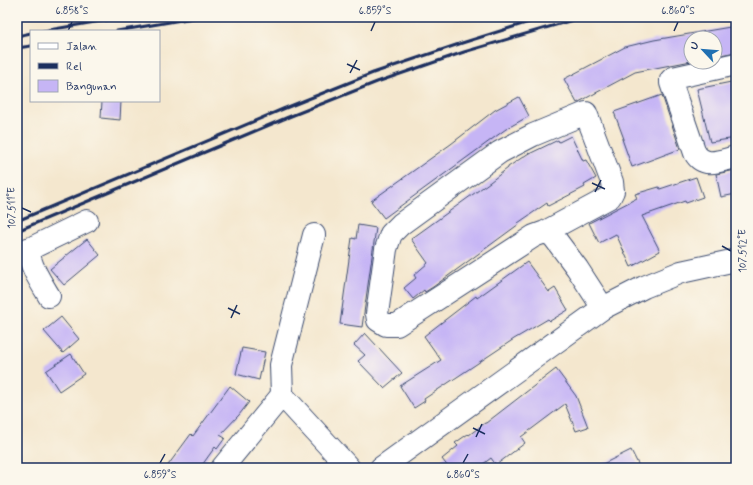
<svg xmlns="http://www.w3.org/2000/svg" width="753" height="485" viewBox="0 0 753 485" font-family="Mynerve,sans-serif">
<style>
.building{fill:#c6b5f5}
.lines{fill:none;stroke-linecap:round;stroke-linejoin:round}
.minor-casing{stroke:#3c4b6f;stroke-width:24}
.minor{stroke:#fff;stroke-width:22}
.rail{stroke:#1b2f5e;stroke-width:3}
.ticks{fill:none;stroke:#1b2f5e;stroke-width:1.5}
.neatline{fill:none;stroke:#1b2f5e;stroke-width:1.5}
.ticks-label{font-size:10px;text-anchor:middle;fill:#1b2f5e}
</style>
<rect width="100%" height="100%" fill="#fbf7ec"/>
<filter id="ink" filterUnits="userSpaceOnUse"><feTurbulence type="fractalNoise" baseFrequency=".025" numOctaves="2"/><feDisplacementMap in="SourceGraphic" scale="8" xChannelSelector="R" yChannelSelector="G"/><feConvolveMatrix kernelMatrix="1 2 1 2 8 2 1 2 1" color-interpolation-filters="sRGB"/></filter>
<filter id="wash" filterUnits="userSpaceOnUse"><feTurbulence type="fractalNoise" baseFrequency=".012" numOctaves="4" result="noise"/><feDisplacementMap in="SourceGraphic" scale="16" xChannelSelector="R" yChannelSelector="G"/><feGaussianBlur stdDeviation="0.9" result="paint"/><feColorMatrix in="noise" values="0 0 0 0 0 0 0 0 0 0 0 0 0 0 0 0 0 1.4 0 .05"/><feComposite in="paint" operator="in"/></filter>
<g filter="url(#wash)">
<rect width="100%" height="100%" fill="#f4e7ce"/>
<g id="blocks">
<g class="building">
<path d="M736 26V52L715 56V38H691V61L635 72 577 103 564 79 625 47 654 40Z"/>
<path d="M736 81V138L710 142 697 89Z"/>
<path d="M662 95 680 149 632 167 622 139H624L614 112Z"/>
<path d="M519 97 529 116 506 129 384 218 371 201 451 144 495 110Z"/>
<path d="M102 101H121L120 120 101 118Z"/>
<path d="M571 136 583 161 586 160 596 178 584 185 585 187 548 206 547 203 518 223 519 224 433 287 425 292 424 290 413 299 404 288 416 278 414 275 428 263 411 239 490 182 508 168V167L529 153V154L558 140 559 142Z"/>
<path d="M736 170V194L721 197 716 174Z"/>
<path d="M696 177 703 197 686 203 685 201 642 216 660 251 631 267 616 234 599 243 589 223 637 198 635 194 659 187 660 189Z"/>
<path d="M358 225 376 228 362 327 340 324 352 238 356 239Z"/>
<path d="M87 239 100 255 64 285 50 269Z"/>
<path d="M527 262 549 292 555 288 568 310 550 321 548 319 514 339 424 399 425 401 414 408 400 386 441 360 424 336 476 296 477 298Z"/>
<path d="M61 317 79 339 63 353 44 331Z"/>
<path d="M365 333 402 373 384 388 358 361 365 355 354 345Z"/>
<path d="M242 348 265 352 259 380 236 374Z"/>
<path d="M71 354 84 374 59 391 46 371Z"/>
<path d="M556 369 576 396 588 427 576 431 565 404 521 437 525 443 496 465 491 458 478 468H449L442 459 458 446 455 443 468 434 469 435 485 423H486Z"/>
<path d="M230 386 249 402 239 415 220 435 225 438 217 449 215 447 200 468H166L191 434 193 436Z"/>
<path d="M631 450 640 468H595Z"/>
</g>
</g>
</g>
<g filter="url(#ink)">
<use href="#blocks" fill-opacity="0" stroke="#3c4b6f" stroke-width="1"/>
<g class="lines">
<defs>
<g id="minor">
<path d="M736 64 673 78 671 80V83L695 153C704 169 722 160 736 157"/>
<path d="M545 232 610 197 613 191 612 182 586 113 533 135 500 152 401 224 391 234 386 249 377 314 378 320 386 325H397L534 236 545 232 553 236 577 268 603 308"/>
<path d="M28 249C30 266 40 281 49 296"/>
<path d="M17 255 87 221"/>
<path d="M282 395 281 365 314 235"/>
<path d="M222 468 282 395 349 468"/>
<path d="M381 468 603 308 644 287 681 272 736 260"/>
</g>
</defs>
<use href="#minor" class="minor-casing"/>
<use href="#minor" class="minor"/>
<g class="rail">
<path d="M43 31 124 17"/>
<path d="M117 31 199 17"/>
<path d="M17 36 31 33"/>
<path d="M17 48 31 46"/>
<path d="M17 221 283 109 373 73 462 43 545 17"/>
<path d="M17 231 286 118 377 82 464 52 583 17"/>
</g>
</g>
</g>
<path class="ticks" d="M68 31 72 22M371 31 375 22M674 31 678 22M347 64 360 70M350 73 357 60M592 183 605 189M595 192 601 180M22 208 31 212M722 246 731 251M228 308 240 314M231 318 237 305M473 428 485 434M476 437 482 424M160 463 165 454M463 463 468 454"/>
<rect width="753" height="485" fill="none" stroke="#fbf7ec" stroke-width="44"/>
<rect x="30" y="30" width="130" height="72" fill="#fbf7ec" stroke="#a1a7b3"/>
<rect x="38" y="43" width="20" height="6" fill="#ffffff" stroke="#a1a7b3"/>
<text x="66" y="50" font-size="12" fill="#1b2f5e">Jalan</text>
<rect x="38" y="63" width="20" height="6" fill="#1b2f5e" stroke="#a1a7b3"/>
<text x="66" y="70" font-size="12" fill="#1b2f5e">Rel</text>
<rect x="38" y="80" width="20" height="12" fill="#c6b5f5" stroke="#a1a7b3"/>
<text x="66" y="90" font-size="12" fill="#1b2f5e">Bangunan</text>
<g transform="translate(703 50) rotate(296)"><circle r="19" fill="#fbf7ec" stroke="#a1a7b3"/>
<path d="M0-3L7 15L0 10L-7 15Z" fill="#1f6fb2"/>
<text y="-6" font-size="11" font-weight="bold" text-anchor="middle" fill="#1b2f5e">U</text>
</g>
<rect x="22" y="22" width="709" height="441" class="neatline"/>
<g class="ticks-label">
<text x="72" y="14">6.858°S</text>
<text x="375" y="14">6.859°S</text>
<text x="678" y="14">6.860°S</text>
<text transform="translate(11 208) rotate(-90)" y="4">107.511°E</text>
<text transform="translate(742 251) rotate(-90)" y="4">107.512°E</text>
<text x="160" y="478">6.859°S</text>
<text x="463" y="478">6.860°S</text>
</g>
</svg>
